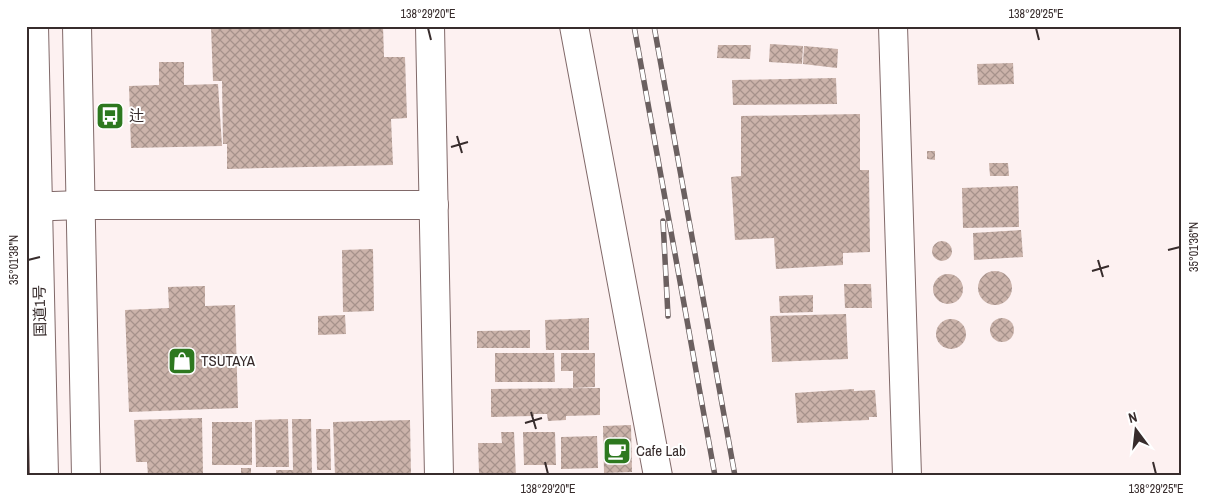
<svg xmlns="http://www.w3.org/2000/svg" width="1208" height="502" viewBox="0 0 1208 502" font-family="'Archivo Narrow','Noto Sans JP',sans-serif">
<style>
.building{fill:url(#building-cross-hatch)}
.lines{fill:none;stroke-linecap:round;stroke-linejoin:round}
.minor-casing{stroke:#816969;stroke-width:30}
.tertiary-casing{stroke:#816969;stroke-width:30}
.trunk-casing{stroke:#816969;stroke-width:30}
.minor{stroke:#fff;stroke-width:28}
.tertiary{stroke:#fff;stroke-width:28}
.trunk{stroke:#fff;stroke-width:28}
.rail-casing{stroke:#6b6060;stroke-width:5.5}
.rail{stroke:#fff;stroke-width:4;stroke-dasharray:11;stroke-linecap:butt}
.ticks{fill:none;stroke:#372c2c;stroke-width:2}
.labels{text-anchor:middle;stroke-width:4;stroke-linejoin:round;paint-order:stroke}
.poi-label{font-size:15px;fill:#372c2c;stroke:#fff;text-anchor:start}
.street-label{font-size:15px;fill:#372c2c;stroke:#fff}
.neatline{fill:none;stroke:#372c2c;stroke-width:2}
.ticks-label{font-size:12px;text-anchor:middle;fill:#372c2c}
</style>
<defs>
<pattern id="building-cross-hatch" width="8" height="8" patternUnits="userSpaceOnUse" patternTransform="scale(1.25)"><rect width="8" height="8" fill="#cbb3aa"/><path d="M0 0l8 8M0 8l8-8" fill="none" stroke="#a6928b"/></pattern>
</defs>
<rect width="100%" height="100%" fill="#fdf1f1"/>
<g class="building">
<path d="M211 26H383L384 57H405L407 118 391 119 393 165 227 169V144H223L222 81H213Z"/>
<path d="M770 44 803 46 802 64 769 62Z"/>
<path d="M718 45H751L750 59 717 58Z"/>
<path d="M804 46 838 49 837 68 803 64Z"/>
<path d="M159 62H184V85L218 84 222 146 131 148 129 86 159 85Z"/>
<path d="M1013 63 1014 84 978 85 977 64Z"/>
<path d="M836 78 837 104 733 105 732 80Z"/>
<path d="M860 114V170H869L870 252 843 253V265L776 269 774 238 735 240 731 177 741 176V116Z"/>
<path d="M927 151H935V160L927 159Z"/>
<path d="M989 163H1008L1009 176H990Z"/>
<path d="M1018 186 1019 227 963 228 962 188Z"/>
<path d="M1021 230 1023 257 974 260 973 233Z"/>
<circle cx="942" cy="251" r="10"/>
<path d="M373 249 374 311 343 312 342 250Z"/>
<circle cx="995" cy="288" r="17"/>
<circle cx="948" cy="289" r="15"/>
<path d="M844 284H871L872 308H845Z"/>
<path d="M205 286V306L235 305 238 408 129 412 125 310 169 308 168 287Z"/>
<path d="M813 295V312L780 313 779 296Z"/>
<path d="M846 314 848 359 772 362 770 316Z"/>
<path d="M345 315 346 334 318 335V316Z"/>
<circle cx="1002" cy="330" r="12"/>
<path d="M589 318V350H546L545 320Z"/>
<circle cx="951" cy="334" r="15"/>
<path d="M530 330V348H477V331Z"/>
<path d="M495 353H554L555 382H495Z"/>
<path d="M561 353H595V387L573 388V371H561Z"/>
<path d="M600 388V415L566 416V420L548 421 547 414H534V416L491 417V389Z"/>
<path d="M854 389V391L875 390 877 417H869V420L797 423 795 393Z"/>
<path d="M202 418 203 475 148 476 147 462H136L134 420Z"/>
<path d="M288 419 289 467H256L255 420Z"/>
<path d="M292 419H311L312 476H276V470H293Z"/>
<path d="M410 420 411 476H335L333 422Z"/>
<rect x="212" y="422" width="40" height="43"/>
<path d="M631 425 632 472 604 473 603 426Z"/>
<path d="M316 429H330L331 470H317Z"/>
<path d="M501 432H514L516 476H487V473H479L478 443H502Z"/>
<path d="M523 432H555L556 465H524Z"/>
<path d="M597 436 598 468 561 469V437Z"/>
<rect x="241" y="468" width="10" height="8"/>
</g>
<g class="lines">
<defs>
<g id="minor">
<path d="M574 26 658 476"/>
<path d="M26 207 81 205H434"/>
</g>
<g id="tertiary">
<path d="M430 26 439 476"/>
<path d="M893 26 907 476"/>
</g>
<g id="trunk">
<path d="M34 26 44 476"/>
<path d="M77 26 86 476"/>
</g>
</defs>
<use href="#minor" class="minor-casing"/>
<use href="#tertiary" class="tertiary-casing"/>
<use href="#trunk" class="trunk-casing"/>
<use href="#minor" class="minor"/>
<use href="#tertiary" class="tertiary"/>
<use href="#trunk" class="trunk"/>
<defs>
<g id="rail">
<path d="M634 26 715 476"/>
<path d="M654 26 735 476"/>
<path d="M663 221 668 316"/>
</g>
</defs>
<use href="#rail" class="rail-casing"/>
<use href="#rail" class="rail"/>
</g>
<path class="ticks" d="M428 28 431 40M1036 28 1039 40M457 136 462 153M451 147 468 142M1168 250 1180 247M28 260 40 257M1098 260 1103 277M1092 271 1109 266M531 412 536 429M525 423 542 418M545 462 548 474M1153 462 1156 474"/>
<defs>
<symbol id="bus-square" viewBox="-11 -11 22 22"><rect x="-9" y="-9" width="18" height="18" rx="4" fill="#2d781f" stroke="#fff"/><path d="M-5-6H5V4H4V6H2V4H-2V6H-4V4H-5ZM-3.5-4V0h7V-4ZM-3.5 1.2v1.5H-2V1.2ZM2 1.2v1.5H3.5V1.2Z" fill="#fff"/></symbol>
<symbol id="shop-square" viewBox="-11 -11 22 22"><rect x="-9" y="-9" width="18" height="18" rx="4" fill="#2d781f" stroke="#fff"/><path d="M-5-2.5h2.3a2.7 3.5 0 0 1 5.4 0H5L5.5 6h-11ZM-1.5-2.5h3a1.5 2.3 0 0 0-3 0Z" fill="#fff"/></symbol>
<symbol id="cafe-square" viewBox="-11 -11 22 22"><rect x="-9" y="-9" width="18" height="18" rx="4" fill="#2d781f" stroke="#fff"/><path d="M-5.5-4.5H6V0H3Q3 3.5 0 3.5H-2.5Q-5.5 3.5-5.5 0ZM3-3.2v2h1.7v-2ZM-6 4.5H4V6H-6Z" fill="#fff"/></symbol>
</defs>
<g fill-rule="evenodd">
<use href="#bus-square" x="94" y="100" width="32" height="32"/>
<use href="#shop-square" x="166" y="345" width="32" height="32"/>
<use href="#cafe-square" x="601" y="435" width="32" height="32"/>
</g>
<g class="labels">
<g class="poi-label">
<text x="129" y="121">辻</text>
<text x="201" y="366">TSUTAYA</text>
<text x="636" y="456">Cafe Lab</text>
</g>
<g class="street-label">
<text transform="translate(40 311) rotate(-91)" y="5">国道1号</text>
</g>
</g>
<rect width="1208" height="502" fill="none" stroke="#ffffff" stroke-width="55"/>
<g transform="translate(1136 430) rotate(345)" stroke="#ffffff" stroke-width="4" paint-order="stroke">
<path d="M0-4L9 19L0 12L-9 19Z" fill="#372c2c"/>
<text y="-8" font-size="14" font-weight="bold" text-anchor="middle" fill="#372c2c">N</text>
</g>
<rect x="28" y="28" width="1152" height="446" class="neatline"/>
<g class="ticks-label">
<text x="428" y="18">138°29'20"E</text>
<text x="1036" y="18">138°29'25"E</text>
<text transform="translate(1194 247) rotate(-90)" y="4">35°01'36"N</text>
<text transform="translate(14 260) rotate(-90)" y="4">35°01'38"N</text>
<text x="548" y="493">138°29'20"E</text>
<text x="1156" y="493">138°29'25"E</text>
</g>
</svg>
